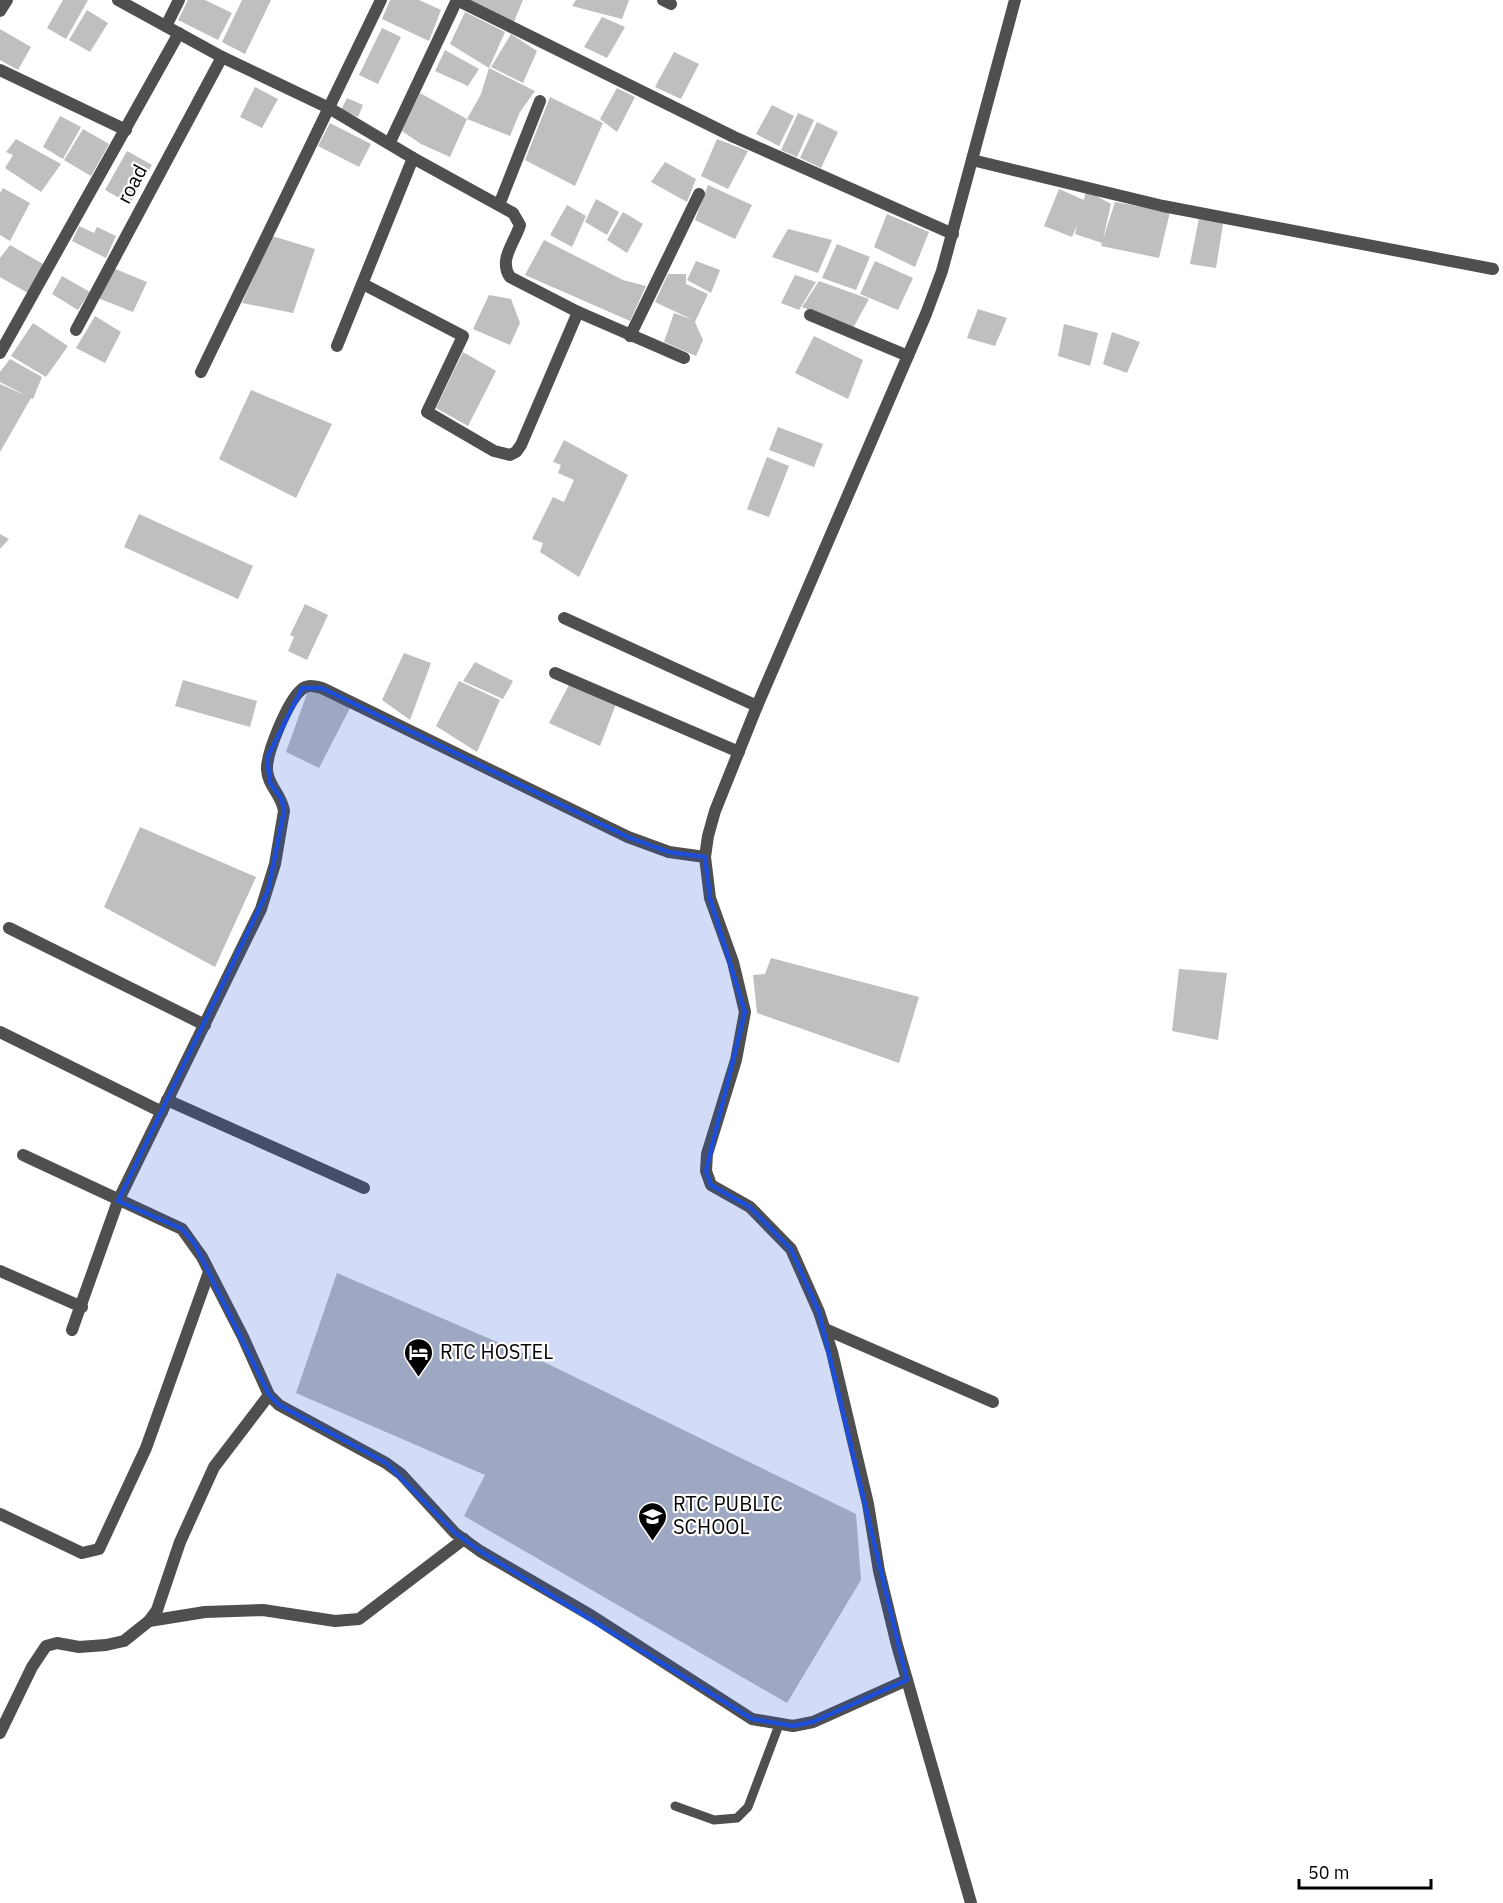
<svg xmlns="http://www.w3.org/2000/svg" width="1503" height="1903" viewBox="0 0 1503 1903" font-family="'IBM Plex Sans',sans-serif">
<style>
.building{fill:#bfbfbf}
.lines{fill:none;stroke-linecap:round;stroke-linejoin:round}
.lane{stroke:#4f4f4f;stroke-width:9}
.street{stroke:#4f4f4f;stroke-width:12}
.marked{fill:#1d4ed8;fill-opacity:0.2;stroke:#1d4ed8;stroke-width:4.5;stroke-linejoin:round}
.labels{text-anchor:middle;stroke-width:4.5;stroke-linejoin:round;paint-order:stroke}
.street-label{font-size:20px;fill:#000;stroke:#fff}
.poi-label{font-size:20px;fill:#000;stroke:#fff;text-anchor:start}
</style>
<rect width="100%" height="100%" fill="#fff"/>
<g class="building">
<path d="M63 0H88L66 39 47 28Z"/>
<path d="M188 0H205L232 13 218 40 178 20Z"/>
<path d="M242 0H271L245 54 222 42Z"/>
<path d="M390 0H419L441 10 429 41 382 19Z"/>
<path d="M466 0H523L513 24Z"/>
<path d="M576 0H629L622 19 572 6Z"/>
<path d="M87 10 108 23 90 52 69 40Z"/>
<path d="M465 12 505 32 489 68 450 44Z"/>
<path d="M602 17 625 27 607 58 584 47Z"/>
<path d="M382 28 401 37 378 84 359 75Z"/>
<path d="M0 29 31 47 18 70 0 60Z"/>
<path d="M511 34 537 51 523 83 491 67Z"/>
<path d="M445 50 479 69 468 86 435 71Z"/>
<path d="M674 52 699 64 681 99 655 87Z"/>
<path d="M489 68 535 91 520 112 510 136 467 119 450 157 421 144 402 131 420 93 467 119 481 94Z"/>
<path d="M255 87 278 99 262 128 240 117Z"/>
<path d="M617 88 635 97 617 132 600 119Z"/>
<path d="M550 97 603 123 575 186 525 160Z"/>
<path d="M347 98 363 105 358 117 341 110Z"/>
<path d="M772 105 794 116 779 146 756 134Z"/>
<path d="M798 113 814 120 797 157 781 150Z"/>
<path d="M60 116 81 127 63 159 43 147Z"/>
<path d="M817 122 838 132 821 168 800 158Z"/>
<path d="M330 123 371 144 359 167 318 146Z"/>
<path d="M83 129 109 144 91 176 64 160Z"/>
<path d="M16 139 61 164 41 192 5 168 13 155 6 152Z"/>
<path d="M717 139 748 151 728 189 701 176Z"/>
<path d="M127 151 152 165 130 204 105 190Z"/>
<path d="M665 162 696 179 687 202 651 182Z"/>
<path d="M708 185 752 205 735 239 695 220Z"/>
<path d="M3 188 30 203 10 241 0 235V193Z"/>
<path d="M1059 189 1084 200 1086 190 1111 204 1103 239 1115 202 1170 212 1159 258 1101 246 1102 243 1075 234 1077 225 1072 237 1044 226Z"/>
<path d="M596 199 619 212 607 235 585 222Z"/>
<path d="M567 205 586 216 572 247 550 235Z"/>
<path d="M623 212 643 224 627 253 607 240Z"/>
<path d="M1200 213 1223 224 1216 268 1190 264Z"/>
<path d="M887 214 929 232 915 267 874 247Z"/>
<path d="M79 226 94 233 97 227 116 236 106 258 72 241Z"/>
<path d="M788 229 832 240 818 273 772 257Z"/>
<path d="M272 236 315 249 293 313 242 303Z"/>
<path d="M544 240 623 280 646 286 630 321 525 275Z"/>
<path d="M837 244 870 257 856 290 822 278Z"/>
<path d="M10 245 45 265 28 293 0 277V258Z"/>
<path d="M696 261 720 270 711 293 687 280Z"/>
<path d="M875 261 913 278 898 310 860 294Z"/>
<path d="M113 268 147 282 133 312 98 298Z"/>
<path d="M668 274H686V284L708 294 695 322 703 340 696 356 664 342 674 313 693 320 655 302Z"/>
<path d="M795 275 816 282 799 310 781 303Z"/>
<path d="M62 276 90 292 78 310 52 294Z"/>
<path d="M819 281 869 299 853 328 802 307Z"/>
<path d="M489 295 511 299 520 323 510 345 473 329Z"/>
<path d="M978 309 1007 318 995 346 967 338Z"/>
<path d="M95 316 121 332 105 363 76 348Z"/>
<path d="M33 323 68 346 46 377 11 356Z"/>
<path d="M1064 324 1098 333 1090 366 1058 356Z"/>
<path d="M1112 332 1140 342 1127 373 1103 364Z"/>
<path d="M814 336 863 360 848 399 795 373Z"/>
<path d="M463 352 496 371 468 426 436 408Z"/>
<path d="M10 359 42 377 33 399 31 398 0 452V384L27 396 0 382V372Z"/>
<path d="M251 390 332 424 296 498 219 459Z"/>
<path d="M778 427 823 444 814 467 769 450Z"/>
<path d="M564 440 628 475 579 577 540 552 543 543 532 539 553 497 564 502 574 480 558 473 561 465 553 462Z"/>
<path d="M767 457 789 466 769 517 747 509Z"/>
<path d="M139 514 253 566 238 599 124 547Z"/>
<path d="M0 534 9 539 0 549Z"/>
<path d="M305 604 328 615 307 660 288 651 294 637 290 635Z"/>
<path d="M404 653 431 663 410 720 382 700Z"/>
<path d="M475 662 513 681 503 699 463 681Z"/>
<path d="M183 680 257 701 250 727 175 706Z"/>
<path d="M459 681 500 700 477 752 436 726Z"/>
<path d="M570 683 616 704 600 746 549 723Z"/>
<path d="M310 685 350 708 319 768 286 752Z"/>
<path d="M140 827 256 877 215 967 104 907Z"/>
<path d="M771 958 919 997 899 1063 757 1013 753 975 765 974Z"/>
<path d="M1179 969 1227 973 1218 1040 1172 1031Z"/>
<path d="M337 1273 544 1362 856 1514 861 1580 787 1703 464 1516 485 1475 296 1393Z"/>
</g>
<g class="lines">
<path class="lane" d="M675 1806 714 1820 737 1818 748 1807 779 1725"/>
<g class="street">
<path d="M118 0 222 57 329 108 413 158 513 213 520 225C515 242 498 260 510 277L578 312 684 358"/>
<path d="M457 0 734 137 953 234"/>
<path d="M663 0 671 4"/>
<path d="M0 11 7 0"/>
<path d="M166 26 179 0"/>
<path d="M0 70 126 130"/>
<path d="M390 142 457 0"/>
<path d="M972 160 1163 206 1493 269"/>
<path d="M499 205 540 101"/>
<path d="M363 284 463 336 427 412 494 451 510 455 516 452 521 445 578 312"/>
<path d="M810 315 908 356"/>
<path d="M76 330 222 57"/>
<path d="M630 336 699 194"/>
<path d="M337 346 413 158"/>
<path d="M0 353 179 33"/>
<path d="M201 372 381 0"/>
<path d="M564 618 757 706"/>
<path d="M555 673 739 752"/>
<path d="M9 928 205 1025"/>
<path d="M0 1032 162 1112"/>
<path d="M167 1100 364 1188"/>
<path d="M23 1155 182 1229 202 1257 243 1337 269 1395 279 1405 386 1463 401 1474 455 1533 480 1551 592 1616 752 1719 793 1726 813 1722 907 1680"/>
<path d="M0 1271 82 1307"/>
<path d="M825 1329 993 1402"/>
<path d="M72 1330 118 1201 261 909 275 864 284 811C282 795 268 786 267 770 266 753 288 701 301 690 307 684 314 686 322 688L628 837 669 852 705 857"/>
<path d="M0 1514 82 1553 99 1549 146 1448 209 1272"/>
<path d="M149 1621 205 1612 263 1610 335 1621 359 1619 464 1539"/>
<path d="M0 1733 32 1667 46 1646 57 1643 79 1647 106 1645 124 1641 149 1621 157 1610 180 1542 214 1467 269 1395"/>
<path d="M971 1903 897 1645 879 1571 868 1504 832 1352 819 1312 791 1249 750 1207 711 1185 706 1171 707 1154 736 1060 745 1012 733 962 710 898 705 857 708 836 715 811 757 706 926 314 942 271 1015 0"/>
</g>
</g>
<path class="marked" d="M302 688H322L628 837 669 852 705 857 710 898 745 1012 706 1171 711 1185 750 1207 791 1249 819 1312 907 1680 813 1722 793 1726 752 1719 480 1551 455 1533 386 1463 279 1405 269 1395 194 1243 182 1229 118 1201 268 890 284 811 282 800 270 783 267 758Z"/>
<defs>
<symbol id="hotel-pin" viewBox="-11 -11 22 30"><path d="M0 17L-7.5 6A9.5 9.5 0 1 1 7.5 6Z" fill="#000" stroke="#fff"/><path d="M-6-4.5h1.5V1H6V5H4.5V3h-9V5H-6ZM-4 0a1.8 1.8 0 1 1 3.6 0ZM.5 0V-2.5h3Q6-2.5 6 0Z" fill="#fff"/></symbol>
<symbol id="school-pin" viewBox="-11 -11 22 30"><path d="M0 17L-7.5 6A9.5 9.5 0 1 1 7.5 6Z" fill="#000" stroke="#fff"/><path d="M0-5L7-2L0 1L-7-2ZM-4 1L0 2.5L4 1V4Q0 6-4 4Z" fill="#fff"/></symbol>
</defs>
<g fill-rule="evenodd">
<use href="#hotel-pin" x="402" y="1336" width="33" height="45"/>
<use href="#school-pin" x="636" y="1500" width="33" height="45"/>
</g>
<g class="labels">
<g class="street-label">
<text transform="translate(132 184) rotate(-62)" y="7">road</text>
</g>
<g class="poi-label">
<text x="440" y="1359">RTC HOSTEL</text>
<text x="673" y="1511">RTC PUBLIC<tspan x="673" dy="23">SCHOOL</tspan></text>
</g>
</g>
<path d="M1299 1879v9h132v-9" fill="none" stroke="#000000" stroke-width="3"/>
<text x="1308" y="1879" font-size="18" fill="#000000" stroke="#ffffff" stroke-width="4.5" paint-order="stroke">50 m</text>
</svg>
